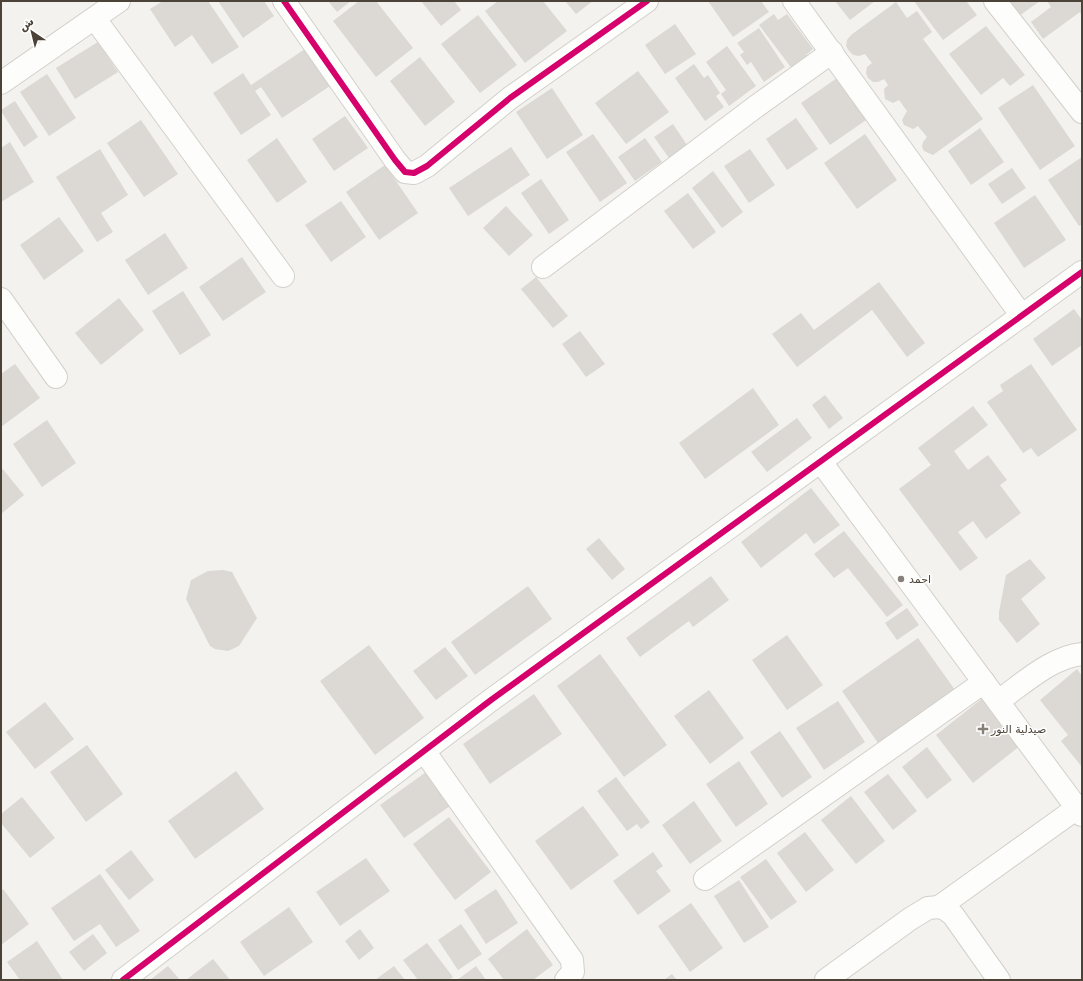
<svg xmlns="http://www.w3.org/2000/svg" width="1083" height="981" viewBox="0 0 1083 981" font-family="'DejaVu Sans',Vazirmatn,sans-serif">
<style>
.building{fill:#dcd9d4}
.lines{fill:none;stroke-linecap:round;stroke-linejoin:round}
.minor-casing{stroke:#d2d0cb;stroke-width:24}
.minor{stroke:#fdfdfc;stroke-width:22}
.cycleway-casing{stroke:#fff;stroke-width:8}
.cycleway{stroke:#d6006c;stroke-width:6}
.poi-dot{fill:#878078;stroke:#fff;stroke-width:1.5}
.labels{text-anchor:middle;stroke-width:3;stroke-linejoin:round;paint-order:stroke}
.poi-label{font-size:11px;fill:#4c4338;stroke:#fff;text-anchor:start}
</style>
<rect width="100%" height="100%" fill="#f4f2ee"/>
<g class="building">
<path d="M163 1H208L239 47 212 64 192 35 175 47 150 9Z"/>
<path d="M218 1H264L274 16 243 38Z"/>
<path d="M328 1H351L337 12Z"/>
<path d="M359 1H376L413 48 376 77 333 21Z"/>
<path d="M421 1H454L461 10 441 26Z"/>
<path d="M498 1H543L567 31 525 63 485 11Z"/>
<path d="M565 1H593L576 14Z"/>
<path d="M708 1H761L769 12 733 37Z"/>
<path d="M835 1H875L850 20Z"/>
<path d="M914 1H966L977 15 943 40Z"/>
<path d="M1008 1H1040L1019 16Z"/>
<path d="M1047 1H1082V16L1080 12 1043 39 1031 22 1051 7Z"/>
<path d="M896 2 907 18 917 11 932 32 923 39 983 119 933 155 924 151 922 147 923 142 927 137 918 126 913 129 904 125 902 120 907 111 899 100 893 103 885 99 884 89 888 85 884 79 878 82H873L868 78 866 73 867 67 872 63 865 54 859 56 853 55 849 51 846 46 847 40 851 35Z"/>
<path d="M774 14 778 20 787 14 813 49 806 55 809 58 793 70 759 25Z"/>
<path d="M478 15 517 65 480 93 441 44Z"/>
<path d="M675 24 696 54 665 74 645 45Z"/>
<path d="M986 26 1025 75 1010 86 1003 78 981 95 949 54Z"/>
<path d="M759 28 785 67 764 82 751 62 747 65 740 55 744 52 737 43Z"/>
<path d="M98 42 118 72 75 99 56 68Z"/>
<path d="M727 46 756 86 729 106 721 94 726 90 706 62Z"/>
<path d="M308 47 333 84 282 118 261 87 255 91 271 115 241 135 213 93 243 73 251 85Z"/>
<path d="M420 57 455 102 425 126 390 81Z"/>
<path d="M694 64 704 78 708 75 720 93 716 96 724 107 705 121 675 78Z"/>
<path d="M638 71 669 112 626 144 595 103Z"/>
<path d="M47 74 76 118 49 136 20 92Z"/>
<path d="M840 76 869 118 830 145 801 103Z"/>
<path d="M1033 85 1075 146 1040 170 998 108Z"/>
<path d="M552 88 583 135 547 159 516 112Z"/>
<path d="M15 101 38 137 24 147 1 111V110Z"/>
<path d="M345 116 368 148 334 171 312 139Z"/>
<path d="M796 118 818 149 787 170 766 139Z"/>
<path d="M141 120 178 174 144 197 107 143Z"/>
<path d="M673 124 687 145 669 158 654 137Z"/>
<path d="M980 128 1004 162 971 185 948 151Z"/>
<path d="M593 134 627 183 600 202 566 152Z"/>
<path d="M865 134 897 180 857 209 824 163Z"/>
<path d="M277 138 307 182 277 203 247 160Z"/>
<path d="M645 138 662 162 635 181 618 157Z"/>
<path d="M10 142 34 182 1 202V148Z"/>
<path d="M511 147 530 175 468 216 449 188Z"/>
<path d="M100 149 128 195 101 213 113 232 97 242 56 177Z"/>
<path d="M750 149 775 185 749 203 724 166Z"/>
<path d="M1082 157V224L1079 226 1048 180Z"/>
<path d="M385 165 418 213 379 240 346 192Z"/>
<path d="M1012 168 1026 188 1002 204 988 184Z"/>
<path d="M713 171 743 212 722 228 692 188Z"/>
<path d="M541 179 569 220 549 234 521 193Z"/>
<path d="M688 193 716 232 693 249 664 211Z"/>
<path d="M1035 195 1066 240 1024 268 994 223Z"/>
<path d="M341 201 366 237 331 262 305 225Z"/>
<path d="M506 206 533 235 509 256 483 228Z"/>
<path d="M59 217 84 251 44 280 20 245Z"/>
<path d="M165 233 188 268 148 295 125 260Z"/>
<path d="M242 257 266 292 223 321 199 287Z"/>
<path d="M536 277 568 316 553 328 521 289Z"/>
<path d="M879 282 925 343 907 357 872 310 797 367 772 334 801 313 814 330Z"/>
<path d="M183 291 211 335 180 355 152 311Z"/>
<path d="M119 298 144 330 101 365 75 333Z"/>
<path d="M1074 309 1082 320V345L1052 366 1033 339Z"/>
<path d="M580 331 605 364 586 377 562 344Z"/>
<path d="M15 364 40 398 1 427V374Z"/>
<path d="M1031 364 1077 430 1038 457 1031 448 1023 453 987 402 1003 391 1000 385Z"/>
<path d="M753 388 779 425 705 479 679 443Z"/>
<path d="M825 395 843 418 829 429 812 405Z"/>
<path d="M973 406 988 425 954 451 968 470 988 455 1007 480 1000 485 1021 513 986 539 973 521 958 532 978 558 960 571 899 489 931 465 918 448Z"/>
<path d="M797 418 812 438 767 472 751 452Z"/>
<path d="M47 420 76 463 42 487 13 444Z"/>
<path d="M1 467 24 495 1 514Z"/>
<path d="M811 488 840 525 814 544 806 533 761 568 741 542Z"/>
<path d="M844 531 903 605 887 617 848 568 834 578 814 554Z"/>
<path d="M599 538 625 569 612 580 586 549Z"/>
<path d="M1030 559 1046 578 1021 599 1040 624 1017 643 999 620V612L1006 575Z"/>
<path d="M223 570 232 572 257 618 239 646 228 651 215 649 210 646 186 599 191 580 208 571Z"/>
<path d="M711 576 729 600 693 627 689 621 640 657 626 638Z"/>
<path d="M528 586 552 619 475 675 451 642Z"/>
<path d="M907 608 919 625 897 640 885 623Z"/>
<path d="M787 635 823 685 787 710 752 660Z"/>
<path d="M918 638 955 690 878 743 842 691Z"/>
<path d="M369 645 424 718 375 755 320 681Z"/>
<path d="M445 647 468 676 436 700 413 671Z"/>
<path d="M600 654 667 745 624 777 557 686Z"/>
<path d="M1077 669 1082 676V767L1061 741 1068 735 1040 700Z"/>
<path d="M709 690 744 738 710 764 674 716Z"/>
<path d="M534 694 562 734 490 784 463 744Z"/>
<path d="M984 697 1021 745 973 783 936 735Z"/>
<path d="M838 701 865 742 824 770 796 728Z"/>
<path d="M45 702 74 739 35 769 6 732Z"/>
<path d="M780 731 812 777 782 798 750 752Z"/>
<path d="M87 745 123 794 86 822 50 772Z"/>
<path d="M927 747 952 780 927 799 902 767Z"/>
<path d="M739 761 768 804 736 827 706 784Z"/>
<path d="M429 770 453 804 404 838 380 805Z"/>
<path d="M236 771 264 809 195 859 168 821Z"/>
<path d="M888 774 917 811 893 830 864 792Z"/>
<path d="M616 777 650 822 641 829 637 824 627 831 597 791Z"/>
<path d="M851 796 885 841 856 864 821 820Z"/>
<path d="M22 797 55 838 30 858 1 823V814Z"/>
<path d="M694 801 722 841 690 864 662 825Z"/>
<path d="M583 806 619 855 571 890 535 841Z"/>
<path d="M449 817 491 872 455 900 413 844Z"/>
<path d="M805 832 834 870 806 892 777 853Z"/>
<path d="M131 850 154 880 129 900 105 870Z"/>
<path d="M653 852 663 866 656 871 671 891 638 915 613 881Z"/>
<path d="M366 858 390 891 340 926 316 892Z"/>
<path d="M766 859 797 902 771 920 740 877Z"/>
<path d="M100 874 140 931 116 947 100 924 74 941 51 908Z"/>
<path d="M739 880 769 927 744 943 714 896Z"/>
<path d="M3 889 29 924 1 945V891Z"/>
<path d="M496 889 518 923 486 944 464 910Z"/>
<path d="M691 903 723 948 690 972 658 926Z"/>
<path d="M289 907 313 942 264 976 240 942Z"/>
<path d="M461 924 482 954 458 970 438 940Z"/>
<path d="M360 929 374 948 359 960 345 941Z"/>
<path d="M527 929 553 965 533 980H504L488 959Z"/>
<path d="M93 934 107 953 84 971 69 952Z"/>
<path d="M37 941 63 980H20L7 962Z"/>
<path d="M427 943 453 977 449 980H418L403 960Z"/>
<path d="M213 959 230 980H186Z"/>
<path d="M168 966 180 980H150Z"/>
<path d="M394 966 405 980H375Z"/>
<path d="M476 966 486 980H457Z"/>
<path d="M672 974 677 980H664Z"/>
</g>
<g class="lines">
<defs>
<g id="minor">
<path d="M284 1 395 160 405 172 414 173 427 166 510 98 647 1"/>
<path d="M794 1 1022 316"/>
<path d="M995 1 1082 112"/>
<path d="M95 19 283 276"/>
<path d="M1 83 119 1"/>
<path d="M543 267 754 108 832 52"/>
<path d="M1 299 56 377"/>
<path d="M821 462 1082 815"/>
<path d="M998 701C1023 684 1051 657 1082 654"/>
<path d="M424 751 572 960 573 972 566 980"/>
<path d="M705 879 984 682"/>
<path d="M939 907 1077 808"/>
<path d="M123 980 491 700 1082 272"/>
<path d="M826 980 910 919 928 908 939 907 945 909 953 915 999 980"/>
</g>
</defs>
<use href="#minor" class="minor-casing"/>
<use href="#minor" class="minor"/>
<defs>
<g id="cycleway">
<path d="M284 1 395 160 405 172 414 173 427 166 510 98 647 1"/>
<path d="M123 980 491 700 1082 272"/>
</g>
</defs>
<use href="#cycleway" class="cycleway-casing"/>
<use href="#cycleway" class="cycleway"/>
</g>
<g class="poi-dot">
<circle cx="901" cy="579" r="4"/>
<path d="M981 723h4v4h4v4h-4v4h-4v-4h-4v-4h4z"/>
</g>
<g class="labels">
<g class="poi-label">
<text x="909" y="583">احمد</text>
<text x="991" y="733">صيدلية النور</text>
</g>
</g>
<rect width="1083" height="981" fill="none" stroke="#4c4338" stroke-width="4"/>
<g transform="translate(32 32) rotate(325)" stroke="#ffffff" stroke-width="3" paint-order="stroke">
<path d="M0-3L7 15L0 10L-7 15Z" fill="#4c4338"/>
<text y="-6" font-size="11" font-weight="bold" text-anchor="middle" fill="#4c4338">ش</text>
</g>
</svg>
